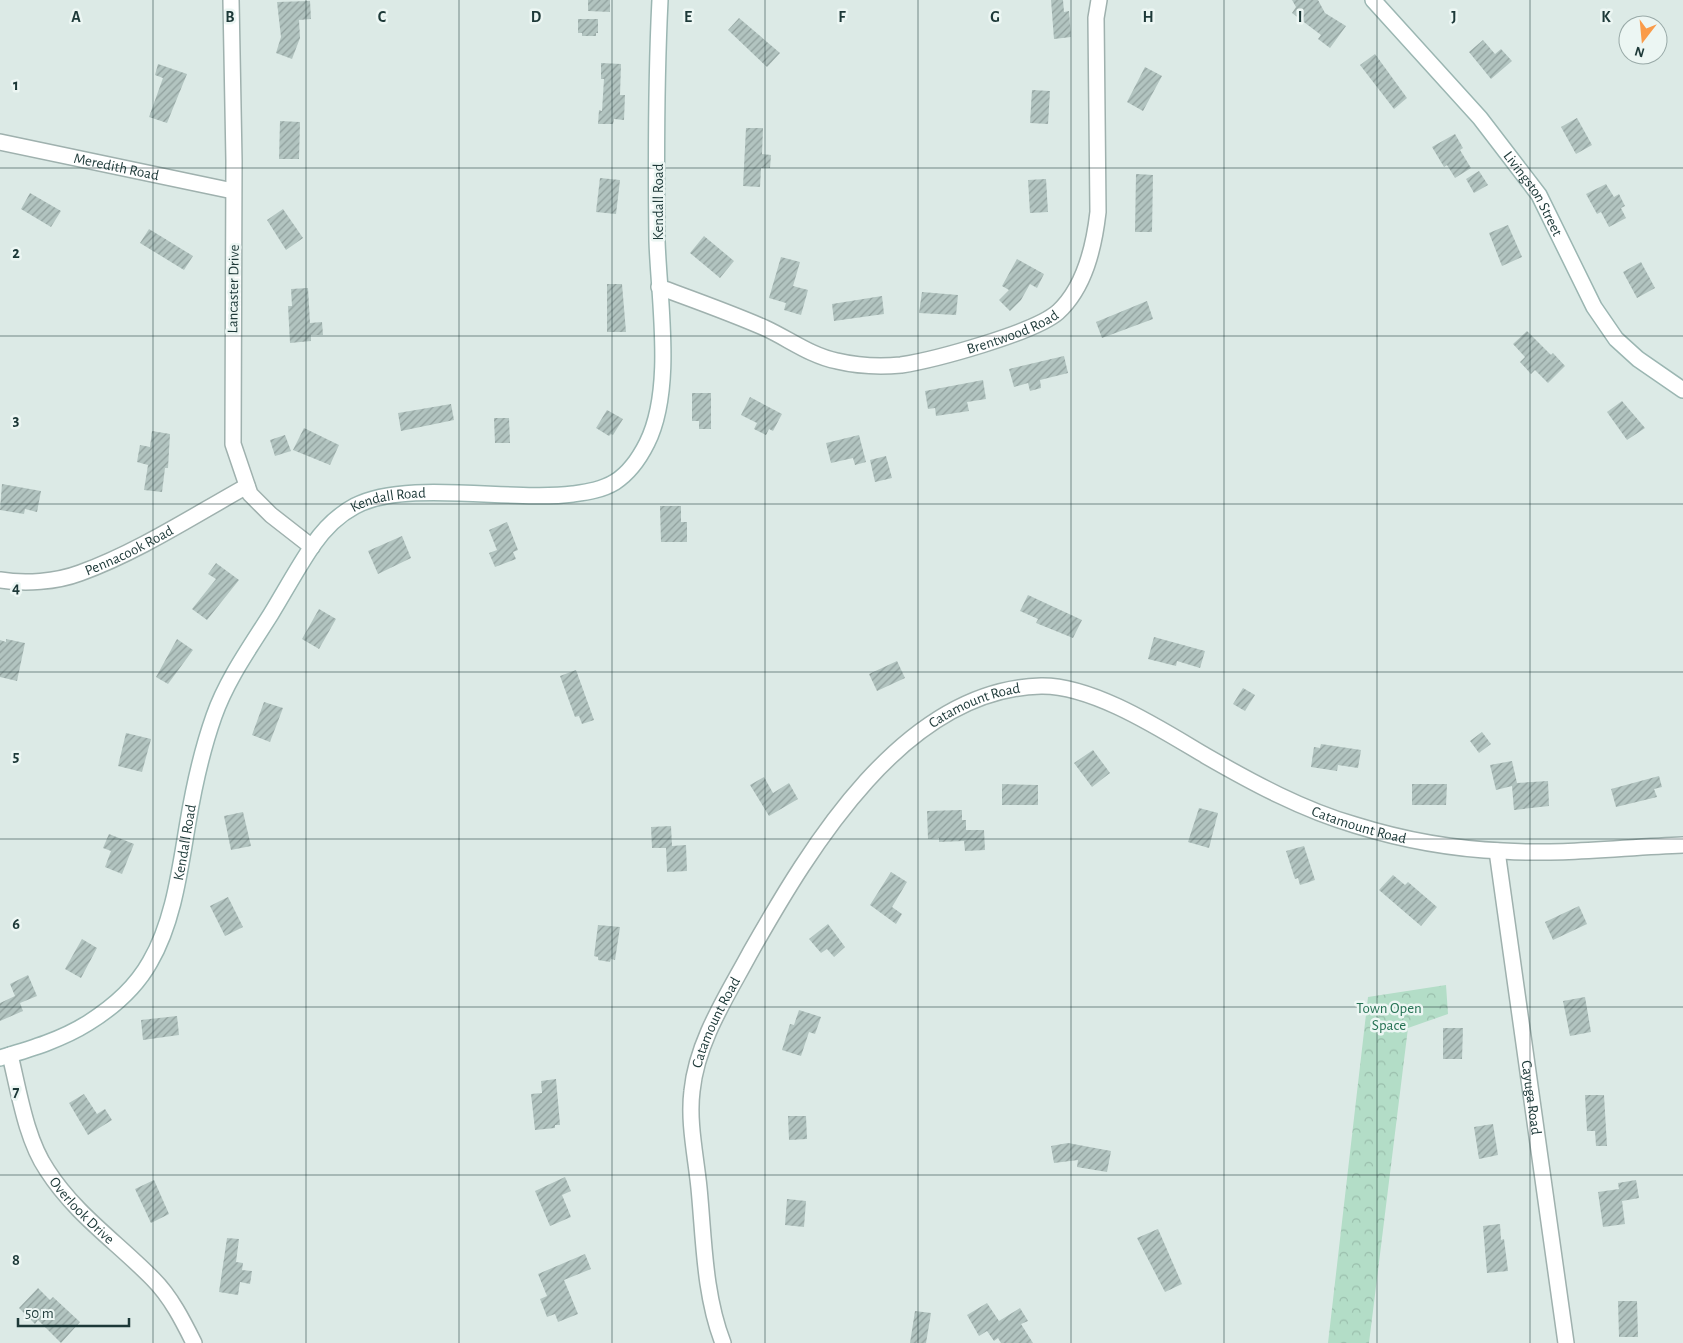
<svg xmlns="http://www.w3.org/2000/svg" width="1683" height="1343" viewBox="0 0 1683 1343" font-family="'Alegreya Sans',sans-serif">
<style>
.park{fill:url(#park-crowns)}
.building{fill:url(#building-hatch)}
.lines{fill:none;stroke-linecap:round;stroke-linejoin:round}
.street-casing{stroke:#9fb1ae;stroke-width:18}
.secondary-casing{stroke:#9bb6b2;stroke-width:18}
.street{stroke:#fff;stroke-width:15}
.secondary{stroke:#fff;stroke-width:15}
.grid{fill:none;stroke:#1d3938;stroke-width:1;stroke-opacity:0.55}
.labels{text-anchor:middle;stroke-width:5;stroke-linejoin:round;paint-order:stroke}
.street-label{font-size:15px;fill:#1d3938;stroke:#ecf6f3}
.park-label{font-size:15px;fill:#267254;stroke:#ecf6f3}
.grid-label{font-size:16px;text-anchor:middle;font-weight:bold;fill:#1d3938;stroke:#ecf6f3;stroke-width:5;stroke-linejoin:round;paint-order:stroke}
</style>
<defs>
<pattern id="park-crowns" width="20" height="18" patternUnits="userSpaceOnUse" patternTransform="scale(1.25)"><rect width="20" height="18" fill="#b3ddc7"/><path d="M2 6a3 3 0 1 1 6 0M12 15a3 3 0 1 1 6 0" fill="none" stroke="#9abeac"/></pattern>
<pattern id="building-hatch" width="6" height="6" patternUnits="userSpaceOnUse" patternTransform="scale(1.25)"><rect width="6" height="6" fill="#b2c4c0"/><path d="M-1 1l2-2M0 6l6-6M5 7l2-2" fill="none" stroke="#90a09d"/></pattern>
</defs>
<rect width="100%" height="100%" fill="#dceae6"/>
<path class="park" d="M1446 985 1448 1014 1408 1028 1369 1343H1328L1368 997Z"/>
<g class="building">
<path d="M588 0H610V12L588 11Z"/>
<path d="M1051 0H1063L1064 12 1069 11 1071 37 1054 39Z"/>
<path d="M1292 0H1318L1325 13 1346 26 1330 48 1318 39 1321 35 1292 13 1296 7Z"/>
<path d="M310 1 311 19 299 20 300 38 292 59 276 53 281 37 277 2Z"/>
<path d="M739 18 780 53 767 67 728 30Z"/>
<path d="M578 19H598V33H596V36H582V33H578Z"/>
<path d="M1483 40 1495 54 1501 49 1512 61 1491 79 1469 52Z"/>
<path d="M1375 54 1407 98 1394 109 1360 65Z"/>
<path d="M601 63 621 64 620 95H625L624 120 614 119 613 124H598L599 110 602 111 604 79H601Z"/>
<path d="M158 64 187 74 167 123 149 117 163 78 155 75Z"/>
<path d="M1145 67 1162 76 1143 111 1127 102Z"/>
<path d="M1032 90 1050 91 1048 124 1030 123Z"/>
<path d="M1577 118 1592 145 1576 154 1561 127Z"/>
<path d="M280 121 300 122 299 159H279Z"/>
<path d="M746 128H763L762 154 771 155 770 168H761L760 187 743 186Z"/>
<path d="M1455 134 1463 148 1460 150 1471 168 1455 178 1447 165 1444 167 1432 147Z"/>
<path d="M1479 171 1488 185 1474 193 1466 179Z"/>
<path d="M1136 174 1153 175 1152 232H1135Z"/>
<path d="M600 178 620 180 616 214 596 212Z"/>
<path d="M1046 179 1048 212 1030 213 1028 180Z"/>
<path d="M1606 184 1614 197 1619 194 1625 206 1621 208 1626 218 1609 227 1601 212 1597 214 1586 194Z"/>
<path d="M30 193 61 211 51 227 21 209Z"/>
<path d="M283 209 303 238 286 250 267 220Z"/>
<path d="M1508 225 1522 257 1502 266 1489 233Z"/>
<path d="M149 229 193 256 184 270 140 243Z"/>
<path d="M704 236 734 261 720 278 690 253Z"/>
<path d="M781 257 800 262 793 286 808 290 801 315 784 310 786 303 769 298Z"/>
<path d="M1017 259 1044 274 1037 288 1030 284 1021 300 1010 311 999 300 1009 290 1002 286Z"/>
<path d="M1641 262 1655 288 1637 298 1623 272Z"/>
<path d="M607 284H622L626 332H607Z"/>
<path d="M308 288 310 323 322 322 323 335H311V341L290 343 288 306H292L291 289Z"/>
<path d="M922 292 958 295 956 315 919 313Z"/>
<path d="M882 296 884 314 834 321 832 304Z"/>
<path d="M1147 301 1153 319 1102 338 1096 322Z"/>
<path d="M1527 331 1551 355 1553 353 1565 366 1548 383 1535 370 1531 374 1520 362 1525 357 1513 344Z"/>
<path d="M1064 356 1068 373 1040 380 1041 388 1030 391 1028 383 1014 387 1009 369Z"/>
<path d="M983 380 986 399 967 402 969 411 936 416 935 408 928 409 925 391Z"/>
<path d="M692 393H711V429H699V421H692Z"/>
<path d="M750 397 782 414 773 431 769 429 766 435 754 429 757 423 741 415Z"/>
<path d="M1622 401 1645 428 1627 440 1607 412Z"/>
<path d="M451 404 454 420 401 431 398 413Z"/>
<path d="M607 410 623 419 613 435 611 434 609 436 596 428Z"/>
<path d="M494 418H509L510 443H495Z"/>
<path d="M304 428 339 445 330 465 293 450Z"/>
<path d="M152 431 170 434 168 468H165L162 492 144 490 148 465 137 462 140 445 150 447Z"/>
<path d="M285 435 291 451 275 456 270 440Z"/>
<path d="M859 435 866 462 855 465 853 458 831 463 826 443Z"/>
<path d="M886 456 892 478 875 482 870 460Z"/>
<path d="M2 484 41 491 37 512 25 509 24 514 0 510Z"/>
<path d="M660 506H681V522H687V542H661Z"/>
<path d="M507 522 518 550 513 552 516 559 495 567 489 553 497 550 489 530Z"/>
<path d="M402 536 411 558 378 574 368 551Z"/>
<path d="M216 563 239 580 207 620 192 609 216 579 208 574Z"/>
<path d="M1028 595 1082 620 1073 638 1036 623 1038 619 1020 611Z"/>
<path d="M319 609 336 619 319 649 302 639Z"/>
<path d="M1154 637 1205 651 1200 668 1177 661 1176 666 1148 659Z"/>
<path d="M6 639 25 643 17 681 0 677V640L6 642Z"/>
<path d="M177 639 193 650 168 684 156 677Z"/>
<path d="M897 661 905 678 877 691 869 674Z"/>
<path d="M576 670 594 720 582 724 579 716 575 717 560 676Z"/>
<path d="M1243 688 1255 695 1245 711 1233 704Z"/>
<path d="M264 702 283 708 270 742 252 735Z"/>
<path d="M1482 732 1491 744 1479 753 1470 741Z"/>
<path d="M126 733 151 739 142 772 118 766Z"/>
<path d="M1321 744 1361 750 1358 768 1338 765 1337 771 1311 767 1314 747 1320 748Z"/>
<path d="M1093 750 1110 773 1092 787 1074 763Z"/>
<path d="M1512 761 1517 783 1548 781 1549 806 1514 810 1512 786 1496 790 1490 765Z"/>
<path d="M1659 776 1662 787 1654 789 1657 797 1616 807 1611 789Z"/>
<path d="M764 777 773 793 789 783 798 799 769 816 750 785Z"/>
<path d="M1002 784 1038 785V805H1002Z"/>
<path d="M1412 784H1447L1446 805H1412Z"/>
<path d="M1199 808 1218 813 1209 848 1188 842Z"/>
<path d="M962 810V820H966V830H984L985 850 965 851 964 841 939 842V838L928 839 927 811Z"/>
<path d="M243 812 251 846 231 850 224 816Z"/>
<path d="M671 826 672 846 686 845 687 871 667 872 666 848H652L651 827Z"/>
<path d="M109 834 134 844 122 874 105 867 111 851 103 848Z"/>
<path d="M1304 846 1315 880 1300 885 1298 878 1295 879 1286 851Z"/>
<path d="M891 872 907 882 892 907 902 914 896 924 870 905Z"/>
<path d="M1393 875 1405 885 1408 882 1437 907 1421 926 1379 890Z"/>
<path d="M228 897 243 927 225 936 210 906Z"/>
<path d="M1579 906 1587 924 1553 940 1545 922Z"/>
<path d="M828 924 845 947 834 957 827 949 821 953 809 939Z"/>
<path d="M598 925 620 927 615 960 611 959 610 962 598 960V957L594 956Z"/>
<path d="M82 939 97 948 81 978 65 969Z"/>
<path d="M28 975 37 996 20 1003 23 1011 0 1021V1003L15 996 10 984Z"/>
<path d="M1585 997 1591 1032 1570 1036 1563 1001Z"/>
<path d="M799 1010 821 1017 815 1034 809 1032 801 1056 782 1050 790 1024 794 1025Z"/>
<path d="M177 1016 179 1035 143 1040 141 1020Z"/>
<path d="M1443 1028H1463L1462 1059H1443Z"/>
<path d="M556 1079 560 1125H555V1128L535 1130 531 1094 542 1093 541 1081Z"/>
<path d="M84 1094 97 1114 105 1109 112 1120 88 1135 69 1103Z"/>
<path d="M1585 1095H1604L1607 1146H1596L1595 1131H1587Z"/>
<path d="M788 1116H806L807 1139 789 1140Z"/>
<path d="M1493 1124 1498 1155 1479 1159 1474 1127Z"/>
<path d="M1068 1143 1111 1151 1107 1172 1077 1167 1078 1160 1054 1163 1051 1146Z"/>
<path d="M565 1177 571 1191 562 1195 571 1217 550 1226 535 1191Z"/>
<path d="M154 1180 169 1214 151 1223 135 1189Z"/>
<path d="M1636 1180 1639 1198 1622 1201 1625 1224 1603 1227 1598 1192 1619 1189 1618 1183Z"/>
<path d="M787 1199 806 1201 804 1227 785 1225Z"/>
<path d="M1500 1224 1501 1240 1504 1239 1508 1271 1487 1273 1483 1226Z"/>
<path d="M1158 1229 1182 1284 1165 1292 1137 1238Z"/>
<path d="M227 1238 239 1239 236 1262 243 1263 242 1270 252 1271 250 1284 240 1282 238 1295 219 1292Z"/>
<path d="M585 1254 591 1269 564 1280 578 1314 558 1322 555 1314 547 1317 540 1299 547 1296 538 1274Z"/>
<path d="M38 1288 50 1300 53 1297 80 1322 61 1343 38 1320 35 1324 19 1308Z"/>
<path d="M1618 1301H1637L1638 1337H1619Z"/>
<path d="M987 1303 999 1321 1020 1308 1028 1321 1021 1324 1033 1343H1001L998 1338 994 1341 987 1331 979 1336 967 1315Z"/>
<path d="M915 1311 931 1313 926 1343H910Z"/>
</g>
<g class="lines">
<defs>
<g id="street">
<path d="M231 0 234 161 233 444 250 494 271 515 312 547"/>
<path id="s1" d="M0 142 233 191"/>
<path id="s2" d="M659 287C694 300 731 313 765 328 789 339 811 356 837 361 858 366 879 367 901 365 934 360 1034 333 1058 312 1085 287 1094 247 1098 212L1096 18 1099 0"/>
<path id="s3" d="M0 580C25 584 56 582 80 573 138 552 193 516 247 486"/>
<path id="s4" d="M1497 851 1566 1343"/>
<path id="s5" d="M10 1055C19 1092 26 1139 47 1170 75 1214 118 1243 153 1279 171 1297 183 1321 194 1343"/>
<path id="s6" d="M723 1343C704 1294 704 1239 699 1188 696 1157 688 1122 692 1091 697 1041 727 996 750 953 810 847 904 689 1041 686 1093 685 1162 730 1206 756 1253 783 1303 810 1355 825 1403 840 1453 849 1503 851 1562 855 1624 847 1683 845"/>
</g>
<g id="secondary">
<path id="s7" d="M1373 0 1480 118 1539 195 1594 307 1616 339 1638 359 1683 390"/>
<path id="s8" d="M0 1058C30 1049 61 1040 88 1023 112 1008 136 987 150 962 174 921 180 868 188 822 194 786 202 750 214 716 227 679 251 646 271 614 285 591 298 567 313 545 324 529 338 515 355 506 406 479 512 502 573 494 587 492 602 490 615 482 629 473 639 459 647 443 674 389 659 301 657 241 656 161 656 80 660 0"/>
</g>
</defs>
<use href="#street" class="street-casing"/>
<use href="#secondary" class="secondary-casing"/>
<use href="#street" class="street"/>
<use href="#secondary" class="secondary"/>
</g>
<path class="grid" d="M153 0V1343M306 0V1343M459 0V1343M612 0V1343M765 0V1343M918 0V1343M1071 0V1343M1224 0V1343M1377 0V1343M1530 0V1343M0 168H1683M0 336H1683M0 504H1683M0 672H1683M0 839H1683M0 1007H1683M0 1175H1683"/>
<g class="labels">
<g class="street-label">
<text dy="5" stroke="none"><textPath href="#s1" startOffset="119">Meredith Road</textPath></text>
<text dy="5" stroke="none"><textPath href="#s7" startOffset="252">Livingston Street</textPath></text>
<text transform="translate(658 202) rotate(-90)" y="5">Kendall Road</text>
<text transform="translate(233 289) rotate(-89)" y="5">Lancaster Drive</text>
<text dy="5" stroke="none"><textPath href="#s2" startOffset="374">Brentwood Road</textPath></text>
<text dy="5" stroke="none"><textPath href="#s8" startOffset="728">Kendall Road</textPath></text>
<text dy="5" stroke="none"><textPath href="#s3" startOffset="135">Pennacook Road</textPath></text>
<text dy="5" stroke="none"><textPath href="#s6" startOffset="748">Catamount Road</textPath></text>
<text dy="5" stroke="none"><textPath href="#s6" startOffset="1168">Catamount Road</textPath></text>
<text dy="5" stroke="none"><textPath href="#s8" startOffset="308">Kendall Road</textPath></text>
<text dy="5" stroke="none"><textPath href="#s6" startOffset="328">Catamount Road</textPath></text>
<text dy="5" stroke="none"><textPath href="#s4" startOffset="249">Cayuga Road</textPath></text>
<text dy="5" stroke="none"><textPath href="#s5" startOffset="175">Overlook Drive</textPath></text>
</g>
<g class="park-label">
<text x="1389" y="1013">Town Open<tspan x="1389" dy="17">Space</tspan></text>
</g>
</g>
<g class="grid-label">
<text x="76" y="22">A</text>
<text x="230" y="22">B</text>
<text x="382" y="22">C</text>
<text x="536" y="22">D</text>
<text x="688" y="22">E</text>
<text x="842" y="22">F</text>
<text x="995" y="22">G</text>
<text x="1148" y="22">H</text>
<text x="1300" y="22">I</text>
<text x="1454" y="22">J</text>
<text x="1606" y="22">K</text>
<text x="16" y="90">1</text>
<text x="16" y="258">2</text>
<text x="16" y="425">3</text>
<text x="16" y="593">4</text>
<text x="16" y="761">5</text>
<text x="16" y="929">6</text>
<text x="16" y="1097">7</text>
<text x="16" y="1265">8</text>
</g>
<g transform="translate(1643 40) rotate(196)"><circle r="24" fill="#ecf6f3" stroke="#99aaa8"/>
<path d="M0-4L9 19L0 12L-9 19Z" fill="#fa9b49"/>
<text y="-8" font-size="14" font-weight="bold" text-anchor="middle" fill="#1d3938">N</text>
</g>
<path d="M18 1318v8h111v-8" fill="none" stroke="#1d3938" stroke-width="2.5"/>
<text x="25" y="1318" font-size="15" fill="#1d3938" stroke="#ecf6f3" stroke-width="4" paint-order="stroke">50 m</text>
</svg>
